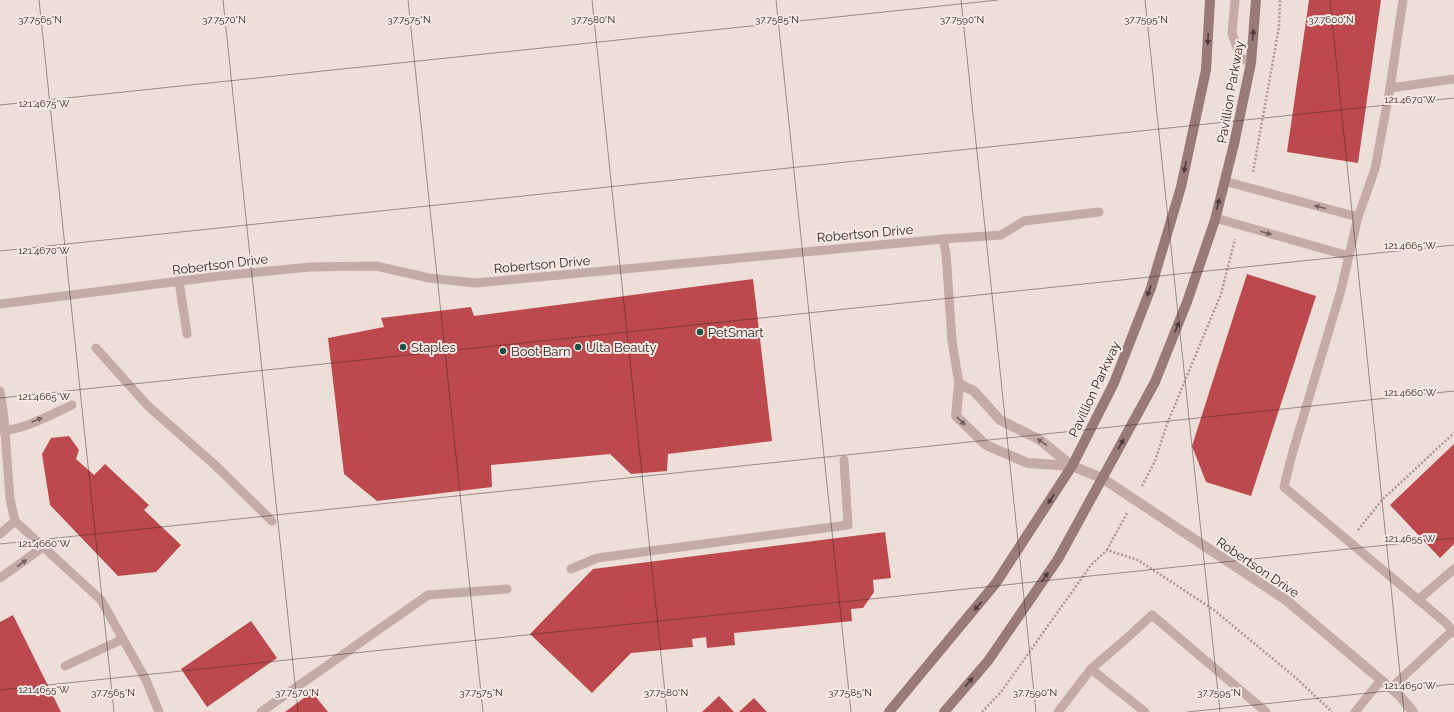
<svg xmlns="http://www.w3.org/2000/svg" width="1454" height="712" viewBox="0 0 1454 712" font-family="Raleway,sans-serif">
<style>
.building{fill:#bc494d}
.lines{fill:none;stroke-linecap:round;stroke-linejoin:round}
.path{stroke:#b19590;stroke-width:2.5;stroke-dasharray:2 2;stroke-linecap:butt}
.service{stroke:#c5aba6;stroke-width:9}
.minor{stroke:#c5aba6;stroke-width:10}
.tertiary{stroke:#c5aba6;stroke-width:10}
.secondary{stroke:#997a77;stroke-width:10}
.oneway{fill:#4c3b3a}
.oneway2{fill:#746260}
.ticks{fill:none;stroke:#322626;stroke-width:1;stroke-opacity:0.45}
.poi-dot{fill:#1f5045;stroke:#f7e9e4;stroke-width:1.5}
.labels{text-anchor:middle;stroke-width:4;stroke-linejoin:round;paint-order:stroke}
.street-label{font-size:13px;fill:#322626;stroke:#f7e9e4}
.poi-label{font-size:13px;fill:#322626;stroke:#f7e9e4;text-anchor:start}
.ticks-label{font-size:10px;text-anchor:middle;fill:#322626;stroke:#f7e9e4;stroke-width:4;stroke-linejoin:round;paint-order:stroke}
</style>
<rect width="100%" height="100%" fill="#eeded8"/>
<g class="building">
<path d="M1309 0H1381L1358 163 1287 152Z"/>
<path d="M1247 274 1316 296 1251 496 1206 482 1192 446Z"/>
<path d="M753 279 772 441 668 454 667 471 631 474 610 454 491 465 492 487 377 501 344 474 328 338 384 327 381 318 471 307 474 316Z"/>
<path d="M69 436 79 450 76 459 94 475 105 464 149 505 144 510 181 545 156 572 118 576 50 505 42 454 51 438Z"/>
<path d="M1454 444V544L1440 558 1390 505Z"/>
<path d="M885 532 891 578 873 580 874 592 863 608 851 609 852 621 734 633 735 645 707 648 706 637 692 639 693 647 631 653 592 693 530 634 593 569Z"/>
<path d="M13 615 61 712H0V622Z"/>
<path d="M251 621 277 658 207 707 181 669Z"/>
<path d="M312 692 328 712H285Z"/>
<path d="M719 696 734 712H702Z"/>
<path d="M754 698 767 712H739Z"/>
</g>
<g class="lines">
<g class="path">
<path d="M1253 172 1279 27 1280 0"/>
<path d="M1142 486 1155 461 1167 424 1221 294 1235 239"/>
<path d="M1358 530 1382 500 1454 433"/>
<path d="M1107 550 1127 513"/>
<path d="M982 712 1001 692 1091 565 1107 550 1138 560 1214 610 1296 678 1332 712"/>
</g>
<g class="service">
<path d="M1235 0 1232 33 1240 57 1251 63"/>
<path d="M1403 0 1390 88 1454 79"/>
<path d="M1390 88 1375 169 1358 217 1341 290 1291 458 1284 487 1446 623 1454 633"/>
<path d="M1224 181 1358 217"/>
<path d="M1215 218 1349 256"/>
<path d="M943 239 1001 235 1024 221 1099 212"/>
<path d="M179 281 187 334"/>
<path d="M0 304 220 276 310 267 376 266 429 278 475 283 943 239 946 253 952 341 959 384"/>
<path d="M96 348 148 406 215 465 272 521"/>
<path d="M0 391 4 418 10 499 15 521 101 600 146 680 159 712"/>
<path d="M0 430C18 433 54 413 72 405"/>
<path d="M0 534 15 521"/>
<path d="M571 569 597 558 848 525 844 460"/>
<path d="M0 578 43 547"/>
<path d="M1418 600 1454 569"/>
<path d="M65 666 123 639"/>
<path d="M1091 669 1127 638 1152 615 1266 712"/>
<path d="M1391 688 1452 631"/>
<path d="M261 712 428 595 507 589"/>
<path d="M1058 712 1091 669 1145 712"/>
<path d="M1355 712 1381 680"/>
</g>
<path class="minor" d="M1072 466 1028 463 1016 458 986 445 956 416 959 384 974 391 1000 420 1040 440 1072 466 1102 478"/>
<path class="tertiary" d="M1102 478 1286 600 1400 696 1413 712"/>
<g class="secondary">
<path d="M889 712 996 583 1072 466 1114 383 1151 288 1181 187 1206 70 1210 0"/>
<path d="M944 712 988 661 1058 559 1155 382 1187 302 1215 220 1234 144 1251 63 1256 0"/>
</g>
</g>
<defs><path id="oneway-solid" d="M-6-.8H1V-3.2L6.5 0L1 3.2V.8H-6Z"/></defs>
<g class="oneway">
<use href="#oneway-solid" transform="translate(1253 35) rotate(-85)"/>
<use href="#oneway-solid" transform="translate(1208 39) rotate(93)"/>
<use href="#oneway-solid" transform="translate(1185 167) rotate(102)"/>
<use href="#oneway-solid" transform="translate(1218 204) rotate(-77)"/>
<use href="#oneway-solid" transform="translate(1149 291) rotate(110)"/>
<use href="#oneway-solid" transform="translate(1177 327) rotate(-68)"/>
<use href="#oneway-solid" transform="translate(1121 444) rotate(-61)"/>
<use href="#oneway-solid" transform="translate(1051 499) rotate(123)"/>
<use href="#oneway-solid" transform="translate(1045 577) rotate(-55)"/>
<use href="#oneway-solid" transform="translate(978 606) rotate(130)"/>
<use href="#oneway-solid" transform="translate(969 682) rotate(-49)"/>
</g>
<g class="oneway2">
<use href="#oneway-solid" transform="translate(1320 207) rotate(-165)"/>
<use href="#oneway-solid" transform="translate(1266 233) rotate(16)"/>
<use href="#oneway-solid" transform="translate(37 420) rotate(-23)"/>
<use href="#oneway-solid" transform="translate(961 421) rotate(44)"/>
<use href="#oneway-solid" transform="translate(1042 442) rotate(-145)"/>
<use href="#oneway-solid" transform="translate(22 563) rotate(-36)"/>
</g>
<path class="ticks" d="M39 0 114 712M223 0 298 712M408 0 483 712M592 0 667 712M776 0 851 712M961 0 1036 712M1145 0 1220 712M1330 0 1404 712M0 105 998 0M0 251 1454 98M0 398 1454 245M0 544 1454 391M0 690 1454 538M1187 712 1454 684"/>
<g class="poi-dot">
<circle cx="700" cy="332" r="4"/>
<circle cx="403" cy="347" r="4"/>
<circle cx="578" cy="347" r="4"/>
<circle cx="503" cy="351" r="4"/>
</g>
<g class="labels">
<g class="street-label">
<text transform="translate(1230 92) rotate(-80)" y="5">Pavillion Parkway</text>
<text transform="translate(865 233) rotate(-5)" y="5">Robertson Drive</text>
<text transform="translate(220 264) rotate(-7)" y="5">Robertson Drive</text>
<text transform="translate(542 264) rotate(-5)" y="5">Robertson Drive</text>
<text transform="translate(1094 389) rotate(-65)" y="5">Pavillion Parkway</text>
<text transform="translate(1258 567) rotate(34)" y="5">Robertson Drive</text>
</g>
<g class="poi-label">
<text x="708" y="337">PetSmart</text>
<text x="411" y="352">Staples</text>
<text x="586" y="352">Ulta Beauty</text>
<text x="511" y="356">Boot Barn</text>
</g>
</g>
<g class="ticks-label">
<text x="40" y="23">37.7565°N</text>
<text x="224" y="23">37.7570°N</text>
<text x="409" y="23">37.7575°N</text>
<text x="593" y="23">37.7580°N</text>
<text x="777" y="23">37.7585°N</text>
<text x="962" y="23">37.7590°N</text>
<text x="1146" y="23">37.7595°N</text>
<text x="1331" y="23">37.7600°N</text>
<text x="1410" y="103">121.4670°W</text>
<text x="44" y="107">121.4675°W</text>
<text x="1410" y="249">121.4665°W</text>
<text x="44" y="254">121.4670°W</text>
<text x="1410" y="396">121.4660°W</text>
<text x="44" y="400">121.4665°W</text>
<text x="1410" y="542">121.4655°W</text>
<text x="44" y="547">121.4660°W</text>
<text x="1410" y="689">121.4650°W</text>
<text x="44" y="693">121.4655°W</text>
<text x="113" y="696">37.7565°N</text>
<text x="297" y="696">37.7570°N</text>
<text x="481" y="696">37.7575°N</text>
<text x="666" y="696">37.7580°N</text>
<text x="850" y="696">37.7585°N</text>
<text x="1035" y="696">37.7590°N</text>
<text x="1219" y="696">37.7595°N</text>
</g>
</svg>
